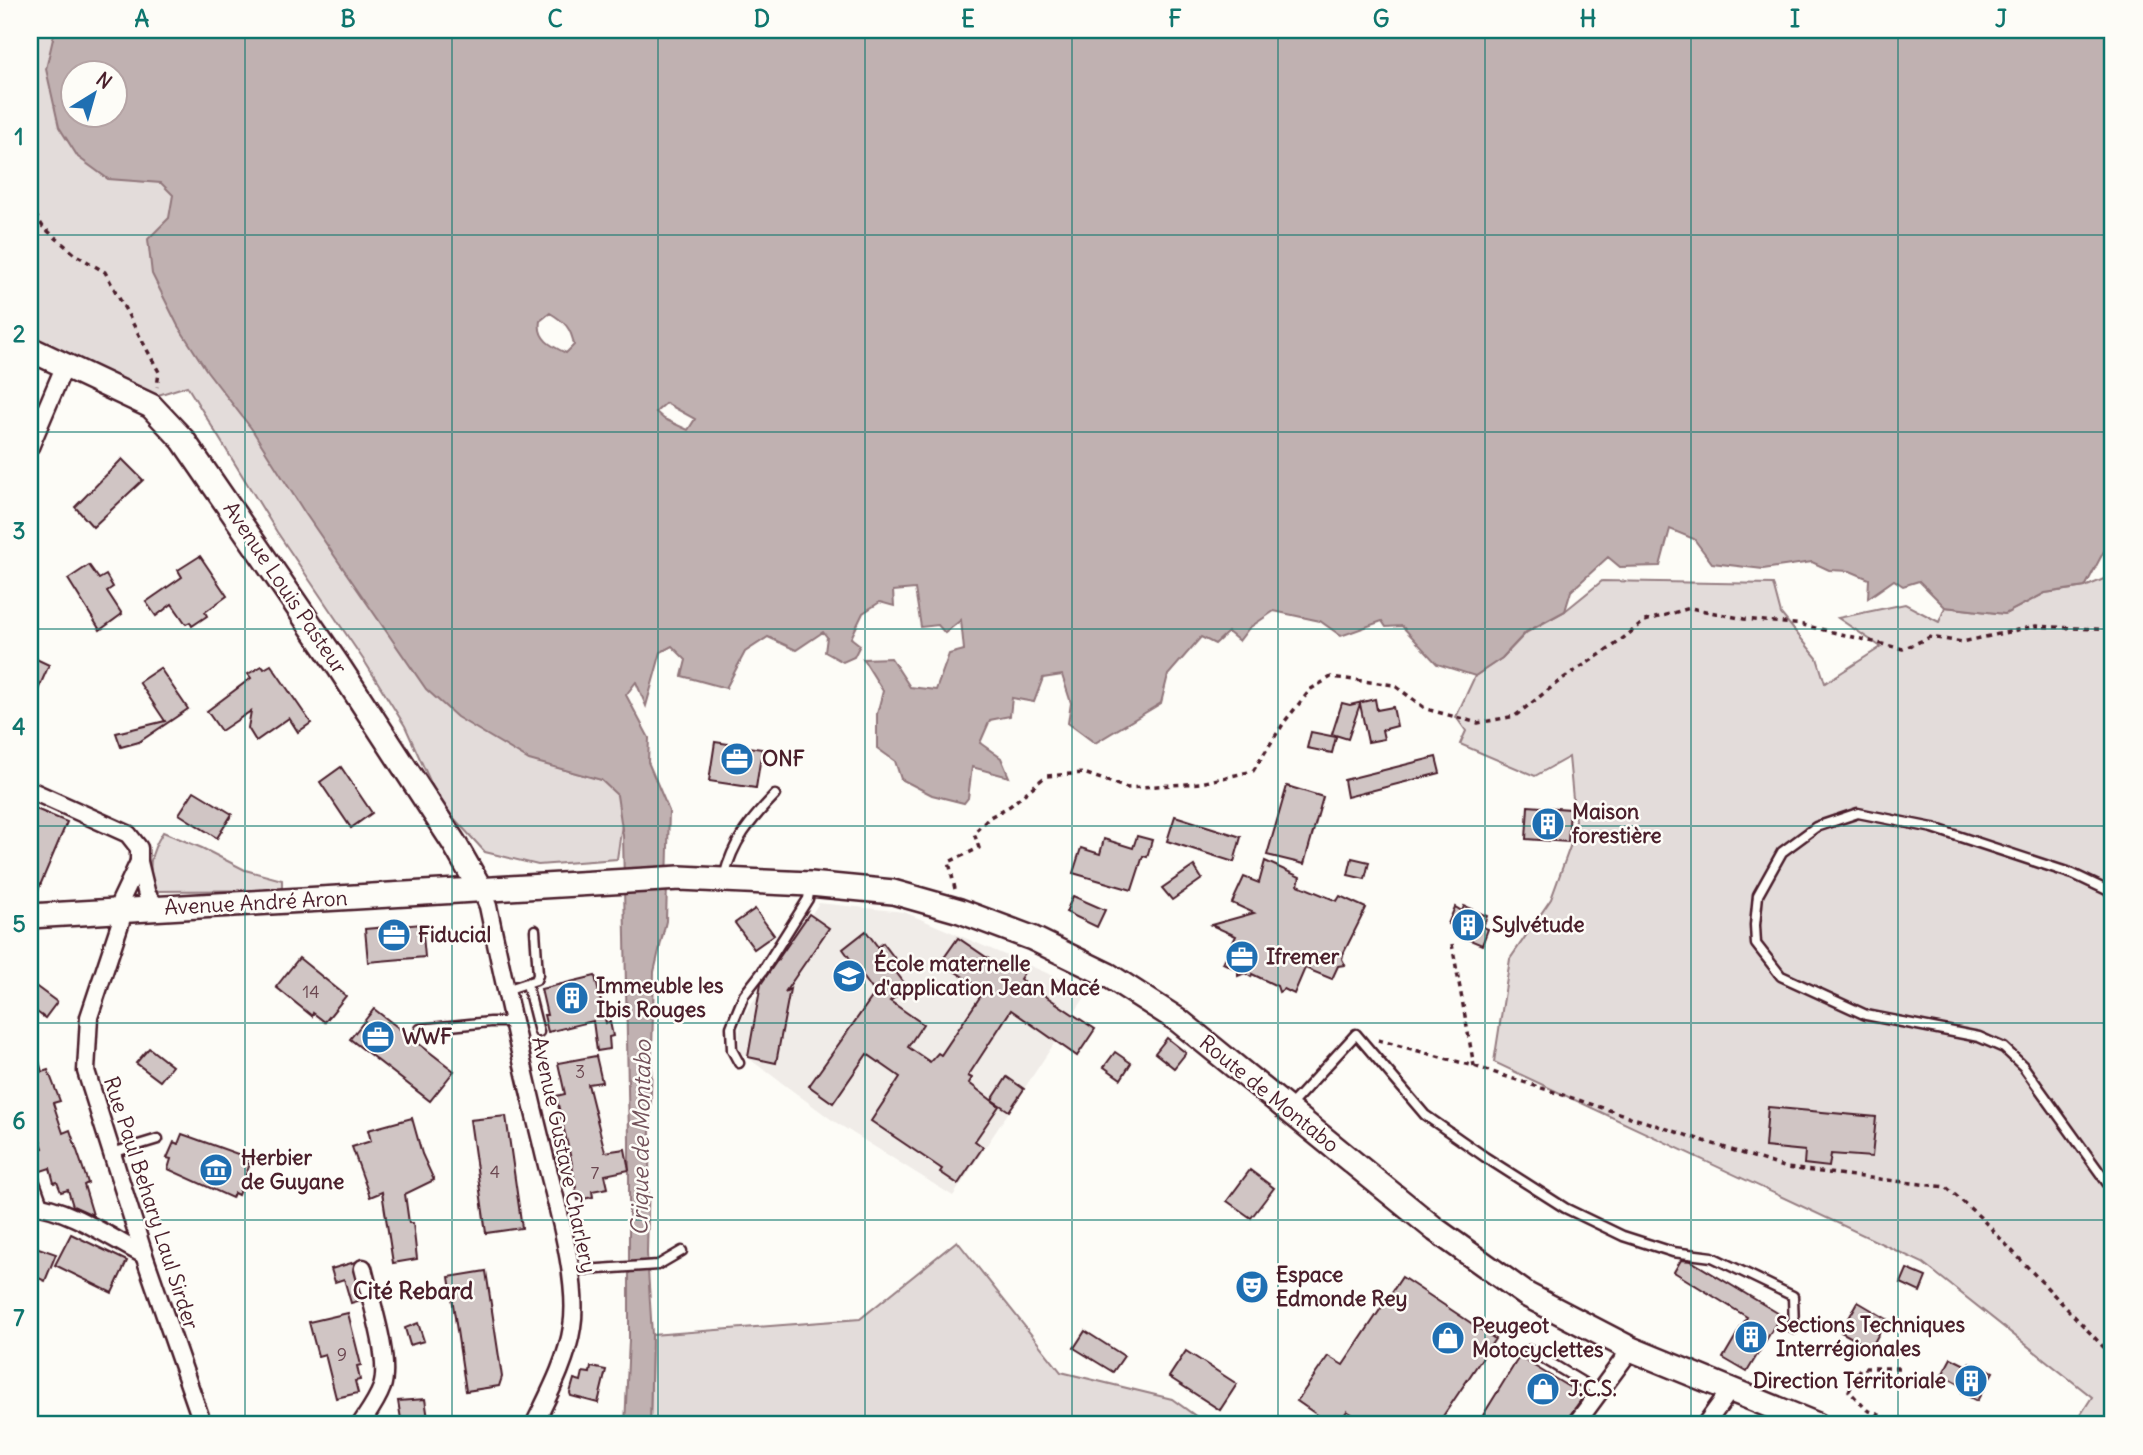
<svg xmlns="http://www.w3.org/2000/svg" width="2143" height="1455" viewBox="0 0 2143 1455" font-family="Delius,sans-serif">
<style>
.built{fill:#f0ece8}
.green{fill:#e3dcda;stroke:#967e82;stroke-width:2}
.water{fill:#c0b1b1;stroke:#91777b;stroke-width:2;fill-rule:evenodd}
.building{fill:#d0c5c4;stroke:#4a1f2b;stroke-width:2}
.lines{fill:none;stroke-linecap:round;stroke-linejoin:round}
.lane-casing{stroke:#4a1f2b;stroke-width:13}
.street-casing{stroke:#4a1f2b;stroke-width:21}
.secondary-casing{stroke:#4a1f2b;stroke-width:28}
.path{stroke:#4a1f2b;stroke-width:3.5;stroke-dasharray:5 5;stroke-linecap:butt}
.lane{stroke:#fdfcf7;stroke-width:8}
.street{stroke:#fdfcf7;stroke-width:16}
.secondary{stroke:#fdfcf7;stroke-width:23}
.grid{fill:none;stroke:#0f766e;stroke-width:2;stroke-opacity:0.55}
.labels{text-anchor:middle;stroke-width:5;stroke-linejoin:round;paint-order:stroke}
.number-label{font-size:18px;fill:#6c4851}
.street-label{font-size:21px;fill:#4a1f2b;stroke:#fdfcf7}
.poi-label{font-size:21px;font-weight:bold;fill:#4a1f2b;stroke:#fdfcf7;text-anchor:start}
.water-label{font-size:23px;font-style:italic;fill:#73525a;stroke:#fdfcf7}
.neighbourhood-label{font-size:23px;font-weight:bold;fill:#4a1f2b;stroke:#fdfcf7}
.neatline{fill:none;stroke:#0f766e;stroke-width:2.5}
.grid-label{font-size:23px;text-anchor:middle;font-weight:bold;fill:#0f766e}
</style>
<rect width="100%" height="100%" fill="#fdfcf7"/>
<filter id="ink" filterUnits="userSpaceOnUse"><feTurbulence type="fractalNoise" baseFrequency=".0143" numOctaves="2"/><feDisplacementMap in="SourceGraphic" scale="14" xChannelSelector="R" yChannelSelector="G"/><feConvolveMatrix kernelMatrix="1 2 1 2 8 2 1 2 1" color-interpolation-filters="sRGB"/></filter>
<g filter="url(#ink)">
<path class="built" d="M819 903 904 912 1089 991 953 1196 832 1120 740 1052 739 1036 742 1018Z"/>
<g class="green">
<path d="M30 30H140L116 74H74V116H116L589 662 625 804 617 859 538 865 485 852 440 803 405 726 365 662 277 532 187 386 155 396 30 340Z"/>
<path d="M2113 566V1425H2074L2092 1397 1923 1263 1494 1062 1510 959 1551 899 1576 830 1569 757 1535 776 1460 744 1466 731 1456 717 1475 676 1502 658 1526 633 1565 611 1602 581 1773 584 1781 614 1817 658 1825 683 1881 647 1838 618 1905 604 1939 622 1945 607 2005 614 2045 593 2085 587 2104 579Z"/>
<path d="M163 832 202 848 245 870 282 880V890L154 891C148 865 149 855 163 832Z"/>
<path d="M957 1241 1061 1372 1172 1399 1208 1425H650L652 1335 860 1319Z"/>
</g>
<path class="water" d="M55 30H2113V534L2085 587 2045 593 2005 614 1945 607 1919 581 1903 586 1894 580 1868 598 1869 579 1850 571 1829 570 1812 562 1763 569 1712 563 1694 539 1670 529 1660 566 1620 567 1608 557 1571 591 1565 611 1526 632 1502 658 1475 676 1437 664 1402 626 1386 627 1382 621 1341 636 1320 621 1274 611 1249 628 1239 641 1228 632 1215 644 1201 637 1168 675 1161 703 1095 743 1068 723 1071 703 1062 675 1043 678 1034 702 1012 698 1010 716 990 720 980 743 1001 758 1009 777 972 767 968 798 964 803 932 795 901 779 895 761 877 748V714L883 691 863 659 891 658 910 687 936 690 949 654 964 650 961 620 945 633 938 625 921 627 915 589 893 591 894 606 880 602 863 613 851 638 860 645 854 657 843 662 825 652 827 637 823 632 796 650 768 637 745 652 726 688 682 676 686 660 672 646 661 652 646 706 636 682 626 695 649 738 648 762 669 811 666 921 654 972 647 1253 652 1335 650 1425H625L629 1340V1139L623 835 617 795 601 780 529 760 457 717 426 689 305 513 251 428 207 371 178 326 152 274 148 239 169 218 173 195 161 183 108 179 78 157 59 127 46 69ZM74 74H116V116H74ZM550 313C565 322 571 328 574 345L566 353C551 346 537 339 540 321ZM666 403 695 419 688 430 664 419 656 412Z"/>
<g class="building">
<path d="M122 459 143 480 93 527 75 507Z"/>
<path d="M200 556 227 596 205 612 207 616 192 626 190 622 186 624 172 604 156 616 146 602 182 577 178 570Z"/>
<path d="M89 565 99 579 106 575 113 587 107 591 122 614 100 630 68 579Z"/>
<path d="M30 656 49 665 30 708Z"/>
<path d="M271 665 311 723 298 732 289 718 256 741 248 728 251 711 221 731 207 711 251 678 248 674 262 666 264 669Z"/>
<path d="M160 668 188 709 139 742 121 747 116 733 165 721 139 682Z"/>
<path d="M1375 699 1377 710 1393 707 1397 726 1382 730 1384 739 1368 742 1360 704 1348 739 1332 734 1342 703 1350 705Z"/>
<path d="M1311 732 1336 737 1332 753 1307 748Z"/>
<path d="M715 742 762 749 756 788 709 781Z"/>
<path d="M1436 757 1440 773 1347 797 1344 780Z"/>
<path d="M341 767 372 813 351 828 320 782Z"/>
<path d="M1287 786 1323 797 1304 864 1267 855Z"/>
<path d="M194 791 232 814 217 838 179 814Z"/>
<path d="M1528 806 1570 809 1568 842 1526 839Z"/>
<path d="M36 809 67 822 33 902H30V823Z"/>
<path d="M1175 816 1241 837 1234 862 1167 841Z"/>
<path d="M1137 836 1152 840 1147 857 1143 856 1132 890 1073 873 1081 848 1100 854 1104 839 1133 848Z"/>
<path d="M1352 858 1369 862 1365 879 1348 875Z"/>
<path d="M1265 861 1300 877 1298 885 1337 901 1340 896 1366 908 1344 952 1342 959 1345 965 1338 966 1332 979 1305 968 1294 994 1284 989 1279 992 1277 986 1252 974 1251 977 1245 973 1238 976V970L1223 963 1236 936 1211 925 1254 913 1232 903 1244 877 1259 883Z"/>
<path d="M1194 866 1202 879 1172 900 1162 888Z"/>
<path d="M1073 896 1105 910 1097 927 1066 912Z"/>
<path d="M1464 906 1487 916 1483 927 1488 929 1482 945 1453 933 1456 927 1448 924 1455 907 1462 911Z"/>
<path d="M755 909 774 935 754 949 735 923Z"/>
<path d="M809 914 829 928 785 992 790 989 776 1063 748 1057 761 984Z"/>
<path d="M422 924 425 957 368 962 365 929Z"/>
<path d="M866 931 878 947 883 943 902 968 896 972 908 988 890 1001 923 1024 908 1047 930 1062 938 1053 941 1055 984 991 941 962 958 938 1008 972 1013 964 1025 971 1020 979 1095 1029 1077 1056 1011 1010 968 1076 972 1078 969 1083 999 1106 975 1141 983 1147 958 1184 940 1172 942 1169 871 1121 900 1077 867 1054 833 1103 809 1086 875 993 843 949Z"/>
<path d="M299 958 346 996 325 1022 313 1013 312 1016 276 987Z"/>
<path d="M595 976 606 1023 610 1022 613 1036 609 1037 610 1049 597 1051 593 1021 548 1032 544 1015H547L541 989Z"/>
<path d="M30 982 57 1002 45 1018 30 1007Z"/>
<path d="M374 1009 454 1071 430 1101 350 1039Z"/>
<path d="M1167 1038 1186 1053 1174 1068 1155 1053Z"/>
<path d="M30 1043H34L42 1072 48 1070 60 1101 53 1103 63 1133 70 1130 88 1183 84 1185 93 1215 73 1206 68 1190 61 1192 57 1182 54 1183 50 1168 38 1172 31 1152 43 1148 30 1110Z"/>
<path d="M149 1048 172 1066 160 1081 136 1063Z"/>
<path d="M1115 1052 1131 1063 1121 1079 1104 1067Z"/>
<path d="M596 1056 602 1082 588 1084 605 1152 625 1149 629 1170 605 1175 608 1188 592 1191 593 1197 578 1200 571 1159 556 1096 565 1094 558 1063Z"/>
<path d="M1007 1077 1024 1089 1009 1111 992 1100Z"/>
<path d="M1768 1107 1876 1117 1872 1157 1831 1154 1829 1167 1804 1164 1805 1151 1765 1147Z"/>
<path d="M506 1116 522 1228 486 1233 470 1120Z"/>
<path d="M412 1118 422 1154 434 1180 405 1194 409 1223H413L417 1259 393 1263 382 1192 370 1197 352 1147 371 1141 368 1130Z"/>
<path d="M182 1134 249 1158 246 1163 250 1164 238 1195 234 1193 232 1198 168 1169 171 1159 167 1158 174 1142 178 1144Z"/>
<path d="M1250 1170 1274 1188 1251 1218 1227 1201Z"/>
<path d="M71 1234 127 1261 112 1293 55 1265Z"/>
<path d="M30 1245 56 1254 45 1281 30 1274Z"/>
<path d="M1681 1260 1691 1261 1781 1315 1747 1372 1723 1358 1747 1317 1674 1272Z"/>
<path d="M355 1262 353 1271 361 1300 351 1303 344 1279 335 1282 331 1269Z"/>
<path d="M1907 1269 1926 1277 1920 1292 1901 1283Z"/>
<path d="M486 1271 502 1377 499 1386 466 1391 449 1277Z"/>
<path d="M1402 1277 1495 1339 1437 1425H1369L1347 1411 1337 1425H1332L1297 1401 1328 1356 1343 1365Z"/>
<path d="M1858 1302 1887 1319 1871 1348 1841 1332Z"/>
<path d="M348 1313 361 1365 357 1366 360 1380 355 1381 358 1393 336 1398 325 1354 318 1356 309 1322Z"/>
<path d="M418 1323 424 1341 410 1345 405 1328Z"/>
<path d="M1085 1331 1124 1356 1113 1372 1074 1348Z"/>
<path d="M1186 1351 1237 1384 1220 1410 1169 1377Z"/>
<path d="M1519 1357 1584 1396 1567 1419 1565 1425H1477Z"/>
<path d="M1951 1358 1967 1366 1969 1363 1977 1368 1978 1364 1993 1372 1977 1401 1962 1393 1965 1387 1942 1375Z"/>
<path d="M591 1367 606 1370 598 1403 571 1396 570 1393 574 1379 581 1381 583 1372 590 1373Z"/>
<path d="M425 1399 429 1425H402L398 1401Z"/>
</g>
<g class="lines">
<defs>
<g id="lane">
<path d="M724 877C733 841 750 821 775 795"/>
<path d="M2113 893 2073 874 1933 828 1858 813 1816 827 1782 852 1758 895 1755 925 1756 944 1781 976 1866 1015 1979 1037 2004 1048 2023 1066 2113 1191"/>
<path d="M527 984 539 1032"/>
<path d="M506 990 536 980 538 975 535 930"/>
<path d="M420 1029 490 1022H513"/>
<path d="M739 1063 732 1050 731 1027 744 995 762 972 808 899 810 887"/>
<path d="M1288 1108 1356 1034 1425 1115 1485 1157 1565 1208 1623 1236 1673 1252 1712 1257 1793 1296 1794 1329"/>
<path d="M112 1153 158 1139"/>
<path d="M569 1271 658 1265 682 1251"/>
<path d="M1529 1350 1599 1392"/>
</g>
<g id="street">
<path d="M30 447 65 365"/>
<path d="M30 790 128 834 139 848V862L147 895 159 909"/>
<path d="M139 862 120 902 121 921 89 1017 86 1071 144 1255 203 1425"/>
<path d="M481 890 488 906C505 987 523 1068 543 1149 554 1197 580 1279 572 1327 567 1361 549 1394 534 1425"/>
<path d="M30 1180 39 1205"/>
<path d="M30 1204C70 1209 109 1237 144 1255"/>
<path d="M360 1425C368 1413 377 1401 382 1387 391 1359 370 1298 363 1268"/>
<path d="M1575 1425 1631 1349"/>
<path d="M1705 1425 1731 1389"/>
</g>
<g id="secondary">
<path d="M30 349 151 406 183 440 339 667 454 843 481 890"/>
<path d="M30 916 680 878 810 884 893 892 960 911 1032 938 1108 975 1178 1020 1436 1230 1527 1295 1631 1349 1817 1425"/>
</g>
</defs>
<use href="#lane" class="lane-casing"/>
<use href="#street" class="street-casing"/>
<use href="#secondary" class="secondary-casing"/>
<g class="path">
<path d="M30 206 43 227 76 255 105 272 159 372 157 387"/>
<path d="M955 889 949 862 979 848 974 833 990 817 1010 806 1046 776 1084 773 1127 788 1201 783 1253 771 1285 721 1311 689 1331 677 1394 685 1426 709 1478 723 1515 716 1562 679 1612 647 1645 621 1690 608 1744 619 1803 625 1903 649 1930 637 1962 642 2036 626 2113 630"/>
<path d="M1452 944 1474 1066"/>
<path d="M1378 1040 1474 1066 1787 1168 1946 1187 1980 1217 2113 1357"/>
<path d="M1899 1368H1860L1849 1391 1867 1410 1904 1425"/>
</g>
<use href="#lane" class="lane"/>
<use href="#street" class="street"/>
<use href="#secondary" class="secondary"/>
</g>
</g>
<path class="grid" d="M245 30V1425M452 30V1425M658 30V1425M865 30V1425M1072 30V1425M1278 30V1425M1485 30V1425M1691 30V1425M1898 30V1425M30 235H2113M30 432H2113M30 629H2113M30 826H2113M30 1023H2113M30 1220H2113"/>
<defs>
<symbol id="office-disc" viewBox="-11 -11 22 22"><circle r="9.5" fill="#1f6fb2" stroke="#fdfcf7"/><path d="M-6-3h4V-5.5h4V-3h4V5H-6ZM-1-4.5V-3h2v-1.5ZM-6 0V1H6V0Z" fill="#fff"/></symbol>
<symbol id="building-disc" viewBox="-11 -11 22 22"><circle r="9.5" fill="#1f6fb2" stroke="#fdfcf7"/><path d="M-4-6H4V6H1V3H-1V6H-4ZM-2.5-4.3h1.7v1.8h-1.7ZM.8-4.3h1.7v1.8H.8ZM-2.5-1h1.7V.8h-1.7ZM.8-1h1.7V.8H.8Z" fill="#fff"/></symbol>
<symbol id="school-disc" viewBox="-11 -11 22 22"><circle r="9.5" fill="#1f6fb2" stroke="#fdfcf7"/><path d="M0-5L7-2L0 1L-7-2ZM-4 1L0 2.5L4 1V4Q0 6-4 4Z" fill="#fff"/></symbol>
<symbol id="museum-disc" viewBox="-11 -11 22 22"><circle r="9.5" fill="#1f6fb2" stroke="#fdfcf7"/><path d="M0-6L6-3V-2H-6V-3ZM-5-1h2V3h-2ZM-1-1h2V3h-2ZM3-1h2V3H3ZM-6 4H6V6H-6Z" fill="#fff"/></symbol>
<symbol id="theatre-disc" viewBox="-11 -11 22 22"><circle r="9.5" fill="#1f6fb2" stroke="#fdfcf7"/><path d="M-5-5.5Q0-4 5-5.5V0Q5 5 0 6Q-5 5-5 0ZM-3.3-2.5H-1v1.5H-3.3ZM1-2.5H3.3v1.5H1ZM-2.8 1Q0 5.5 2.8 1Z" fill="#fff"/></symbol>
<symbol id="shop-disc" viewBox="-11 -11 22 22"><circle r="9.5" fill="#1f6fb2" stroke="#fdfcf7"/><path d="M-5-2.5h2.3a2.7 3.5 0 0 1 5.4 0H5L5.5 6h-11ZM-1.5-2.5h3a1.5 2.3 0 0 0-3 0Z" fill="#fff"/></symbol>
</defs>
<g fill-rule="evenodd">
<use href="#office-disc" x="718" y="740" width="38" height="38"/>
<use href="#building-disc" x="1529" y="805" width="38" height="38"/>
<use href="#building-disc" x="1449" y="906" width="38" height="38"/>
<use href="#office-disc" x="375" y="916" width="38" height="38"/>
<use href="#office-disc" x="1223" y="938" width="38" height="38"/>
<use href="#school-disc" x="830" y="957" width="38" height="38"/>
<use href="#building-disc" x="553" y="979" width="38" height="38"/>
<use href="#office-disc" x="359" y="1018" width="38" height="38"/>
<use href="#museum-disc" x="197" y="1151" width="38" height="38"/>
<use href="#theatre-disc" x="1233" y="1268" width="38" height="38"/>
<use href="#building-disc" x="1732" y="1318" width="38" height="38"/>
<use href="#shop-disc" x="1429" y="1319" width="38" height="38"/>
<use href="#building-disc" x="1952" y="1362" width="38" height="38"/>
<use href="#shop-disc" x="1524" y="1370" width="38" height="38"/>
</g>
<g class="labels">
<g class="number-label">
<text x="311" y="998">14</text>
<text x="580" y="1078">3</text>
<text x="495" y="1178">4</text>
<text x="595" y="1179">7</text>
<text x="342" y="1361">9</text>
</g>
<g class="street-label">
<text transform="translate(285 588) rotate(56)" y="7">Avenue Louis Pasteur</text>
<text transform="translate(256 903) rotate(-3)" y="7">Avenue André Aron</text>
<text transform="translate(1269 1094) rotate(39)" y="7">Route de Montabo</text>
<text transform="translate(564 1155) rotate(78)" y="7">Avenue Gustave Charlery</text>
<text transform="translate(151 1203) rotate(72)" y="7">Rue Paul Behary Laul Sirder</text>
</g>
<g class="poi-label">
<text x="762" y="766">ONF</text>
<text x="1572" y="819">Maison<tspan x="1572" dy="24">forestière</tspan></text>
<text x="1492" y="932">Sylvétude</text>
<text x="418" y="942">Fiducial</text>
<text x="1266" y="964">Ifremer</text>
<text x="874" y="971">École maternelle<tspan x="874" dy="24">d'application Jean Macé</tspan></text>
<text x="596" y="993">Immeuble les<tspan x="596" dy="24">Ibis Rouges</tspan></text>
<text x="402" y="1044">WWF</text>
<text x="241" y="1165">Herbier<tspan x="241" dy="24">de Guyane</tspan></text>
<text x="1276" y="1282">Espace<tspan x="1276" dy="24">Edmonde Rey</tspan></text>
<text x="1776" y="1332">Sections Techniques<tspan x="1776" dy="24">Interrégionales</tspan></text>
<text x="1472" y="1333">Peugeot<tspan x="1472" dy="24">Motocyclettes</tspan></text>
<text x="1946" y="1388" text-anchor="end">Direction Territoriale</text>
<text x="1568" y="1396">J.C.S.</text>
</g>
<g class="water-label">
<text transform="translate(641 1138) rotate(-89)" y="8">Crique de Montabo</text>
</g>
<g class="neighbourhood-label">
<text x="413" y="1299">Cité Rebard</text>
</g>
</g>
<rect width="2143" height="1455" fill="none" stroke="#fdfcf7" stroke-width="77"/>
<g transform="translate(94 94) rotate(37)"><circle r="33" fill="#fdfcf7" stroke="#b5a4a5" stroke-width="2"/>
<path d="M0-5L12 26L0 18L-12 26Z" fill="#1f6fb2"/>
<text y="-10" font-size="19" font-weight="bold" text-anchor="middle" fill="#4a1f2b">N</text>
</g>
<rect x="38" y="38" width="2066" height="1378" class="neatline"/>
<g class="grid-label">
<text x="142" y="27">A</text>
<text x="348" y="27">B</text>
<text x="555" y="27">C</text>
<text x="762" y="27">D</text>
<text x="968" y="27">E</text>
<text x="1175" y="27">F</text>
<text x="1381" y="27">G</text>
<text x="1588" y="27">H</text>
<text x="1795" y="27">I</text>
<text x="2001" y="27">J</text>
<text x="19" y="145">1</text>
<text x="19" y="342">2</text>
<text x="19" y="539">3</text>
<text x="19" y="735">4</text>
<text x="19" y="932">5</text>
<text x="19" y="1129">6</text>
<text x="19" y="1326">7</text>
</g>
</svg>
